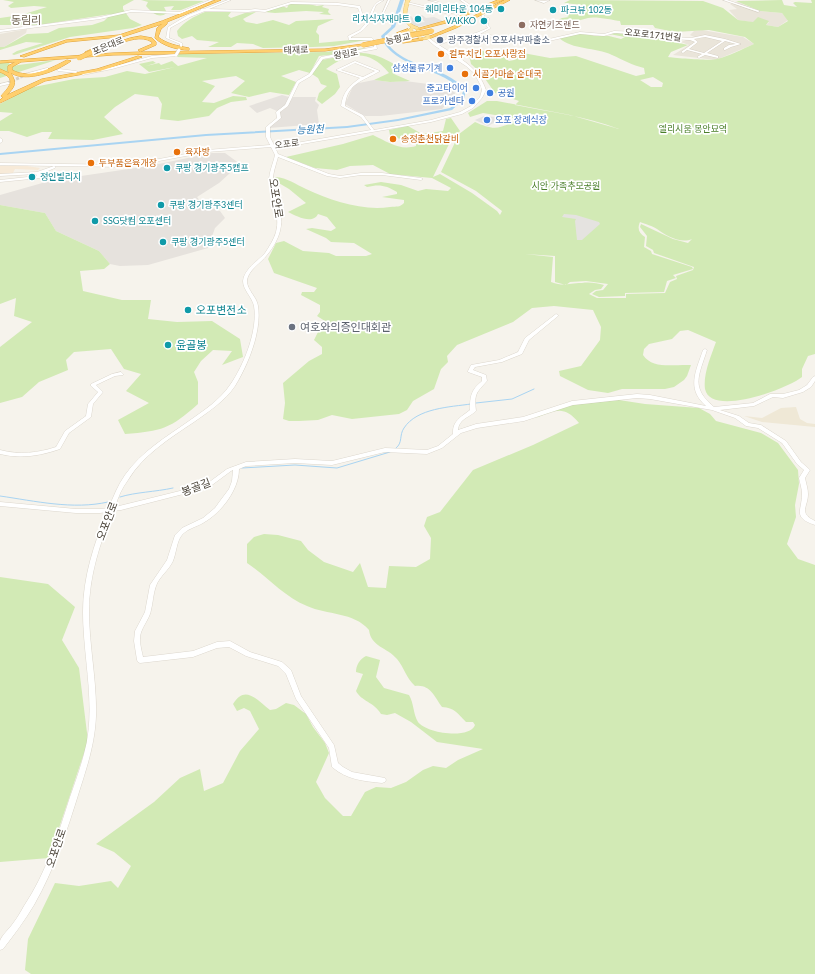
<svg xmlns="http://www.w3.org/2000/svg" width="815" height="974" viewBox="0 0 815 974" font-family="Lato,'Noto Sans KR',sans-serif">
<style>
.residential{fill:#eae5da}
.commercial{fill:#f7ead8}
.industrial{fill:#e6e2dd}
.education{fill:#efe8d6}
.green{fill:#d2eab5;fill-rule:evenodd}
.parking{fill:#e5e3e0}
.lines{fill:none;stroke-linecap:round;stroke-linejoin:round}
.stream{stroke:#a9d4f2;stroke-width:1}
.river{fill:#a9d4f2;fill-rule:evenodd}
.minor-tunnel{stroke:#d4d0c8;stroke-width:3;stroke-dasharray:3 1.5;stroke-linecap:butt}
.minor-casing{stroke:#c2bbae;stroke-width:0.5}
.major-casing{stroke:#e6c16a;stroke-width:1}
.highway-casing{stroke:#e0a43c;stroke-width:1}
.minor{fill:#fff;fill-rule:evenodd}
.major{fill:#ffe39c;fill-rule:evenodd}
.highway{fill:#ffcf6e;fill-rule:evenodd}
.minor-bridge-casing{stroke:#c2bbae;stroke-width:3.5;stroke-linecap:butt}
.highway-bridge-casing{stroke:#e0a43c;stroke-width:5;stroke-linecap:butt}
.minor-bridge{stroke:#fff;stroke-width:3}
.highway-bridge{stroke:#ffcf6e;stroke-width:4.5}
.culture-dot{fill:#0f9aa8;stroke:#fff;stroke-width:1.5}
.education-dot{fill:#8d6e63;stroke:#fff;stroke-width:1.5}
.service-dot{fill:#5c6f8a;stroke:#fff;stroke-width:1.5}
.food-dot{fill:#e8710a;stroke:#fff;stroke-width:1.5}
.shop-dot{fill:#3f7fe0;stroke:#fff;stroke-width:1.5}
.worship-dot{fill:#6b7280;stroke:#fff;stroke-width:1.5}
.labels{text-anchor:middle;stroke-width:3.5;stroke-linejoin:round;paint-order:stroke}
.far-culture-label{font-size:9px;fill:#0d838f;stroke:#fff;text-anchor:start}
.far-education-label{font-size:9px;fill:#785e54;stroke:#fff;text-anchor:start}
.far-street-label{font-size:9px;fill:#4b4439;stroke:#fff}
.far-service-label{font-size:9px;fill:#4e5e75;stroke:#fff;text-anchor:start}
.far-food-label{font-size:9px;fill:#c56008;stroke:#fff;text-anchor:start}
.far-shop-label{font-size:9px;fill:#366cbe;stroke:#fff;text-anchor:end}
.far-park-label{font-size:9px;fill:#4a7f2a;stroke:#fff}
.far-water-label{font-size:10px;font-style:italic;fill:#2e7ab2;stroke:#fff}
.far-quarter-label{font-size:11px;fill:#6e6250;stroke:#fff}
.street-label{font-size:11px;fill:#4b4439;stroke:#fff}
.culture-label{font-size:11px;fill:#0d838f;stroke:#fff;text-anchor:start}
.worship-label{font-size:11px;fill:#5b616d;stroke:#fff;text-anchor:start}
</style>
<rect width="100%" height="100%" fill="#f6f3ec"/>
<g class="residential">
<path d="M738 2 760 11 782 13 788 20 778 27 766 25 769 22H751L738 20 729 10 737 9 730 4Z"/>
<path d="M27 29 26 33 4 47H0V34Z"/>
<path d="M702 30 743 37 754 44 716 60 673 55 689 45 681 42 694 37 690 35 694 31Z"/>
</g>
<path class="commercial" d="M0 166H27L40 168 38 170 15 169 13 173 0 174Z"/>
<g class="industrial">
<path d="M374 80 390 82 405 81 436 85 442 83 454 89 455 95 442 109 381 116H365L345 104 354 84Z"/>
<path d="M282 95 289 97 285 106 277 111 270 108 257 113 249 106Z"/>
<path d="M293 97H316L315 101 319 105 317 110 319 124 269 128 280 118 279 113 287 107Z"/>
<path d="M212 153H225L240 164 219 183 197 197 203 205 220 211 225 218 215 228 208 248 148 265 120 266 110 264 99 251 56 231 45 213 0 205V195L67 176H81L149 166Z"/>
</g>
<path class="education" d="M796 407 800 419 807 423 815 424V427L762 422 744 416 762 418 781 408Z"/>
<g class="green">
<path d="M3 0H134L123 6V9L130 19 142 25 133 28 70 37 14 55 12 54 17 51 43 43 26 42 0 50V47H4L27 34 48 33 59 28 92 25 104 21 111 14 38 25H0V18L21 15 47 7 34 6 11 8 8 6 14 2Z"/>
<path d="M141 0 204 1 181 10H171L174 6 164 7 167 13C159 19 152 13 146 6L148 2Z"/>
<path d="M570 0 703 1 723 8 738 20 753 22 758 17 769 21 766 25 778 27 788 21 782 13 760 11 736 1 782 0 784 5 797 7 793 3 795 2 812 3 811 0H815V354L808 356 802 369V377C789 388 711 418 705 389 703 374 711 356 716 342L688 330 680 331 672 339 649 344 644 349 643 355C653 370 675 364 691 365L687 376 684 380 674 387 665 389H622L608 393 588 390 560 376 559 371 581 366 600 340 601 327 593 310 554 306 532 308 513 322 457 345 447 356 448 362 441 369 434 389 413 401 407 410 399 414 352 419 332 415 318 420 299 421H289L283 419 285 403 283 383 309 361 322 354V347L314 340 319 330 328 323 317 316 320 312V305L301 295 302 292H314L317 288 274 273 268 259 276 243 284 241 303 251 329 253 336 256H366L372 254 354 243 331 242 326 238 306 229 312 228 331 231 336 228 327 217 318 214C313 225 296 216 288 212L306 203 289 189 277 182 275 177C288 178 295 184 306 189 332 201 362 211 390 207 397 206 399 208 404 203V200L382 197 397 194V192C386 185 379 184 367 187L364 185 381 182 401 185 418 191 426 189 448 191 451 188 432 178 390 174 373 165 350 166 337 170 315 168 286 157 343 144 373 135C388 142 400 151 416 146V143L393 137 390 135 389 130 408 126 422 134 443 131 446 119 451 118 460 131 450 142 433 177 440 174 472 193 497 211 500 215 502 211 476 191 441 172 459 134 475 122C491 129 498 131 515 120L513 118 483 113 470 117 468 113 487 101H497L570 115 619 129C585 116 550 112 515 105L519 101 495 93 481 73 471 64 469 55 482 51 496 52 509 61 514 60 518 54 523 53 550 58 576 56 636 76 645 74 644 68C632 65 623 60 612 55 596 47 572 50 559 38L581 33 595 36H609L621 39 625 37 609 34 617 33 653 38 682 40 679 43 688 45 671 52 668 57C675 58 711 61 717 59 730 56 742 49 754 44L745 37 709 30 675 32 655 28 653 25H621L620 21C613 20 595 16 588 18 576 22 563 23 550 24L562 18 569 17 565 15 577 11 582 5 564 3ZM653 77 663 83 662 87H651L640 80ZM640 222C645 224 653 226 657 229 666 236 681 244 692 239L688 243 673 239 641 224 640 227 647 236 646 246 653 250 654 253 694 267 693 270 676 276 677 279 670 282 665 293 626 294V298H597L589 294 595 290 601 289 604 285C597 283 589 282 582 283 568 283 565 287 551 282L553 257 525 254 555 256V282L566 285 570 282 586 281 608 284 603 290 596 291 592 294 599 297 625 296V293L664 292 667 281 676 278 673 275 693 269 692 267 652 254 651 251 644 247 645 237C639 233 637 229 640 222Z"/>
<path d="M305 3 317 6 324 5 322 7 329 9 328 12 331 15 319 14 324 12 306 11 275 13 265 12 282 6 287 8 289 4Z"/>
<path d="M205 12H231L228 16 231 18 245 13 256 12 243 19 246 22 257 24 273 20 289 25 296 21 334 19 318 26 316 32 319 35V43L362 39 366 40 334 46 313 47 263 48 253 44 237 43 231 47H208L219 42 197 40 192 36 182 39 178 36 177 31C185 21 193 17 205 12Z"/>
<path d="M367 48 347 53 319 56 310 73 299 70 281 76 296 82 289 95 270 92 249 97 231 93 245 81 236 76 202 81 215 86 202 102 214 103 233 96 246 97 247 100 231 102 217 108 209 116 178 121 160 119 162 104 158 97 135 94 115 107 104 117 123 134 93 140 48 139 52 132H42L27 137 9 131H0V121L13 113 0 112V104L29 88 74 79 105 77 127 71 145 74 175 67 149 72 139 64 153 61 156 63 146 66 159 63 161 65 172 61 178 66 207 58 177 57 179 54 323 52Z"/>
<path d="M358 53C379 53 387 61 404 69L394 74 410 81 390 82 374 80 389 73C369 49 350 52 326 69L337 74 340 87 335 94 322 104 317 100 319 93 327 86 321 84 318 78 312 74 322 60Z"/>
<path d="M2 60 7 61 11 66 56 60 0 78V61Z"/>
<path d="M0 205 45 213 56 231 99 251 110 264 104 269 80 271 83 291 122 300H151L148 319 177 322 212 321 240 339 243 357 222 365 232 351 213 350 201 361 194 372 198 382V404C170 429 162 431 125 434L118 420 149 403 126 391 141 374 124 369 111 349 74 352 66 360 68 370 39 382 22 397 0 403V347L32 322 14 316 16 298 0 304Z"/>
<path d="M619 400 645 404 699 408 710 414 716 421 761 433 778 443 798 470 799 484 795 505 796 517 787 544 798 559 815 565V974H31L25 970 28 939 55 883 79 886 111 881 118 888 131 866 114 852 96 844 154 802 180 778 200 769 204 791 223 783 240 751 259 729 250 711 244 708 237 711 233 704C245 684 257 700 270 710L276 709 286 703 294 705 306 714 313 727 325 743 329 753 316 782 325 798 343 816H351L365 792 376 787 391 788 406 782 423 770 433 766 446 768 458 760 483 749 437 742 411 722 395 713 387 715 381 714C374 702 361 701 356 691L363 674 356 672C356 665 360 659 366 656L380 660 376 677 384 688 409 695C414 703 413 714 418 722 426 733 469 740 475 725L473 722H466C457 713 455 708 442 707 434 696 430 684 415 686 406 678 404 667 397 659 387 647 371 647 369 630 354 612 327 615 307 606 283 596 268 577 247 563V544L254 537 264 534 278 535 301 541 308 550 324 562 353 572 360 563 368 587 386 588 389 566 416 567 430 559 431 538 424 526 427 517 440 512 473 470 533 445 579 423C563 404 556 411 535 418L563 406Z"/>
<path d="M0 577 48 584 75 607 62 640 79 668 88 741 49 858 0 862Z"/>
</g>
<g class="parking">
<path d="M422 15 426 18 434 17 445 22 416 27 410 26 406 17 411 16 417 23 425 22 419 16Z"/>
<path d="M437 93 449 96 438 104 423 100Z"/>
<path d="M484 116 496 117 501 119 488 126 475 120Z"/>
<path d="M564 214 576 215 599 222 600 224 582 240H577L575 221 576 219 562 217Z"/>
</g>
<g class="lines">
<g class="stream">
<path d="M476 403 512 399 534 389"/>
<path d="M396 448C403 443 399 435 404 428 417 408 450 407 471 404"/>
<path d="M242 468 295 465 337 468 390 452"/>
<path d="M0 496C35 501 73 510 108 502"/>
<path d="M120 497C136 492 155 492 173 488"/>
</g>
<path class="river" d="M400 0H404L395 27 385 36C386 39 387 42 389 45 400 61 430 67 446 75 454 79 460 84 466 90L464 99 452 110 398 121 347 128 206 136 0 155V153L206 134 347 126 398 119 450 108 461 98 463 91C457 86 452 82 445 78 427 68 401 64 387 47 384 44 383 40 381 36L391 27Z"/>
<path class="minor-tunnel" d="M8 83 27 74"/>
<defs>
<g id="minor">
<path d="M210 0H213L180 14 131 12 100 19 0 32V30L100 17 131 10 180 12Z"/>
<path d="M228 0H231L209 9 248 10 255 9 265 10 291 2 338 3 360 6 363 16 368 21C371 12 373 1 384 0L376 5 372 15 386 19 407 22 406 23 386 21 372 17C367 29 361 32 351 37V38H372L376 43 377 49 323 59 311 76 299 83 288 106 280 112 281 118 270 127V137L274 145 296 143 371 130 361 117 341 106C343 92 349 86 360 78L336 70 355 61 380 71C363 81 347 83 345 106L363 115 374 130 431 120 460 112 471 106 480 97 482 90 480 84 474 73 466 66 435 46 427 39 429 38 437 44 447 39 476 33 488 28 486 25V19L482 18V15L483 14 484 15V17L489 18 488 25 491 28 480 34 540 41 580 32 604 34 614 31 639 32 650 36 691 38 705 35 725 39 741 44 731 47 725 50H724V48L729 45 736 44 725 41 707 53 718 56V58L705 55 699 58 697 57 702 54 687 50 683 53 681 52 695 42 690 40 650 38 639 34 614 33 604 36 580 34 540 43 477 35 449 41 439 45C459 58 478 66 486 90L482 98 473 108 462 114 431 122 296 145 275 147 278 154 329 174 340 176 361 173H382L421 178 423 179 421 180 382 175H361L340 178 327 176 278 157C276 165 273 172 273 180 273 198 285 213 280 231 278 239 273 248 267 255 261 263 248 270 247 281 247 290 257 297 258 306 262 331 248 365 235 386 225 401 208 412 194 422 170 438 143 455 128 480 122 488 118 497 115 507L196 487 208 483 227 469 246 462 295 459 332 461 385 448 427 450 438 446 453 434C452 421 461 417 470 410 470 396 471 390 482 381V377L468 372V371L471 365 499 360 518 352 525 338 556 314 558 315V316L529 340 522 354 502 362 475 367 473 370 486 375 487 381C476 393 474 394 476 411 468 418 459 419 458 430L476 424 523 417 572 401 637 394 650 395 706 406C686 389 696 371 703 350L705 349 707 350C699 376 690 387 714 407L753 403 770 394H783L799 390 807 385 813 377 815 376V381L811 387 803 392 783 398 773 397 754 406 720 410 739 416 749 423 761 425 786 441 801 462 809 469 810 470 805 478C806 483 808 489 808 494 808 507 798 513 815 521V525C792 517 802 511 802 494 802 489 800 483 799 478L804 470 797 464 782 443 758 428 746 426 735 418 712 410 650 399 637 398 573 405 524 421 477 428 461 433 442 448 427 454 385 452 332 465 295 463 246 466 239 469C239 490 221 513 203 523 196 527 187 529 182 535 177 540 176 554 173 561 169 570 159 577 156 586 153 594 153 603 151 610 150 617 145 623 142 630 138 638 141 648 143 657L193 651 217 642 230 641 250 652 282 662 291 670 301 696 334 745 338 763 343 767 352 772 385 778 386 780 385 782 382 783C364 781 347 780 332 767L329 748 296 699 286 674 278 666 246 656 229 647 217 648 193 657 140 663 138 662 137 660 134 641 135 631 145 612 150 585 167 560 175 535 182 528 203 518 215 508 220 501 229 489 232 481 233 470 231 471 212 485 199 490 121 510 113 511C100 543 89 576 89 611 89 646 97 681 96 716 95 743 87 767 79 792 67 831 54 870 34 905 25 920 14 935 3 949L0 950C0 947 0 944 0 941 1 936 11 927 14 922 18 917 21 911 24 906 46 873 58 835 70 797 75 783 80 769 84 754 97 708 83 659 83 612 83 577 94 544 107 512L100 513H76L0 506V502L76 509H100L109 508C113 497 118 485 125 475 141 452 166 437 189 421 203 411 220 400 230 385 244 365 258 330 254 306 252 297 243 290 243 281 244 269 258 261 265 253 269 247 274 239 276 232 281 214 270 198 269 181 269 172 273 164 275 155L271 147 207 152 127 167 54 166 56 167 55 168 40 174V178L0 182V180L37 176 36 174 0 176V174L37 172 54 166 0 165V163L127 165 207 150 270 145 266 137V127L277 118 276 112 285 105 297 81 309 74 321 57 374 47V43L370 40H349L348 36 360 30 366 23 361 16 358 8 337 5 291 4 265 12 255 11 248 12 205 11 190 17 170 28 169 38 182 43V48H180V44L166 38 168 27 188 15 201 10V9H204ZM705 37 722 41 704 53 689 49 698 42 694 39ZM355 63 375 71 363 77 341 70Z"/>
<path d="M388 0H390L383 15 381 16Z"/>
<path d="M428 0 436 1 459 10 470 11 466 12 454 19 448 17 449 16 454 17 463 12 458 11 449 14 406 3 407 2 449 12 456 10 439 3Z"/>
<path d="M460 0H463L475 8 473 9Z"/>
<path d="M535 0 544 1 550 0 544 3Z"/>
<path d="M723 0H727L760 11 758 12Z"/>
<path d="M176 54 177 55V56L152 58 112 69 83 75 81 74 112 67 152 56Z"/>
<path d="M47 68H48V70L27 75 25 74Z"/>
<path d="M59 69 76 71 78 72 76 73 58 71 57 70Z"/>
<path d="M8 82 10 83 9 84 0 86V84Z"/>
<path d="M0 138 2 139V142L0 143Z"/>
<path d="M121 372 123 374V375L115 376 96 385 103 392 93 404 91 417 69 433 60 449C40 456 20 459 0 454V450C19 455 38 453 56 447L65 431 86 416 88 404 98 392 91 386V384L112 374Z"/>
</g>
<path id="major" d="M406 0H410C406 12 403 23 418 27L420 31 431 36 430 39 420 40 416 34 407 31 411 27C401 21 403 10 406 0ZM414 28 416 29 417 32 412 31ZM419 33 427 37 422 38Z"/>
<g id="highway">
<path d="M216 0H221L167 22V24L161 29 158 37C167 44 178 46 189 48V50C177 50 163 46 155 38L157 28 162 24 122 37V39L87 54 85 53V52L119 37 67 42 24 57 20 56 66 40 119 35 162 21Z"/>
<path d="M498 0H503L450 22 418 30 416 29 448 20Z"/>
<path d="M505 0H510L456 28 431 38 428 37 454 26Z"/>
<path d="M408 29 409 31 399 34 397 33Z"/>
<path d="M141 36 152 38 156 42V45L140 52 325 49 363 44 365 45 325 51 113 55 21 62 12 67V70C30 80 51 68 67 60L71 61C57 71 27 83 11 73 17 84 15 86 7 95L42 79 97 69 138 56 142 57 100 71 45 81 0 103V100L3 97 1 96C10 86 17 79 0 72V69L9 73 8 71V66L15 62 0 63V61L113 53 140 52 138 50 152 44V42C141 35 128 41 117 44L115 43 130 38Z"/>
<path d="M422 38 424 39 423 40 403 43 401 42Z"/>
</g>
</defs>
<use href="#minor" class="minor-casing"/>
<use href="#major" class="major-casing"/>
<use href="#highway" class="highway-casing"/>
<use href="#minor" class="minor"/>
<use href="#major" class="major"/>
<use href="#highway" class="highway"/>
<defs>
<path id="minor-bridge" d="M176 55 179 50"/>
<g id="highway-bridge">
<path d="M363 45 432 31"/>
<path d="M79 58 92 52"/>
</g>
</defs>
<use href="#minor-bridge" class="minor-bridge-casing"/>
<use href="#highway-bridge" class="highway-bridge-casing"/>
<use href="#minor-bridge" class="minor-bridge"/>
<use href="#highway-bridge" class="highway-bridge"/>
</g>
<g class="culture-dot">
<circle cx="501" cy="9" r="4"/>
<circle cx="553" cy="10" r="4"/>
<circle cx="418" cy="19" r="4"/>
<circle cx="484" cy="21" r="4"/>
<circle cx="167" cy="168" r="4"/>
<circle cx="32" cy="177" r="4"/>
<circle cx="161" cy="205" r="4"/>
<circle cx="95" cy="221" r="4"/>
<circle cx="163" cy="242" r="4"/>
<circle cx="188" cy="310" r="4"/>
<circle cx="168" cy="345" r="4"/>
</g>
<circle class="education-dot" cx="522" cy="25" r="4"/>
<circle class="service-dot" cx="440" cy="40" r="4"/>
<g class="food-dot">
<circle cx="441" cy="54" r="4"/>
<circle cx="465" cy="74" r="4"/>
<circle cx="393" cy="139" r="4"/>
<circle cx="177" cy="152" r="4"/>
<circle cx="91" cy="163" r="4"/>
</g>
<g class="shop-dot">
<circle cx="450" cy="68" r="4"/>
<circle cx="476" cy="88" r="4"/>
<circle cx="490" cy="93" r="4"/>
<circle cx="472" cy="101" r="4"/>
<circle cx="487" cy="120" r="4"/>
</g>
<circle class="worship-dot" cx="292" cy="327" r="4"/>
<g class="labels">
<g class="far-culture-label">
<text x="493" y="12" text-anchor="end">훼미리타운 104동</text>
<text x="561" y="13">파크뷰 102동</text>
<text x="410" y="22" text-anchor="end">리치식자재마트</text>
<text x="476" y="24" text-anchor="end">VAKKO</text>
<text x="175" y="171">쿠팡 경기광주5캠프</text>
<text x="40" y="180">정인빌리지</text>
<text x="169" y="208">쿠팡 경기광주3센터</text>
<text x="103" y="224">SSG닷컴 오포센터</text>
<text x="171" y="245">쿠팡 경기광주5센터</text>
</g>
<g class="far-education-label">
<text x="530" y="28">자연키즈랜드</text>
</g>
<g class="far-street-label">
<text transform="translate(653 35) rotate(6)" y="3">오포로171번길</text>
<text transform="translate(398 39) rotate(-12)" y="3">능평교</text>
<text transform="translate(108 46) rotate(-23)" y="3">포은대로</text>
<text transform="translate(296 50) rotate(-2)" y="3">태재로</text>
<text transform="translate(346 54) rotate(-10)" y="3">왕림로</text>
<text transform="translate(287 144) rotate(-8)" y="3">오포로</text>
</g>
<g class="far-service-label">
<text x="448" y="43">광주경찰서 오포서부파출소</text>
</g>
<g class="far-food-label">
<text x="449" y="57">컬투치킨 오포사랑점</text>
<text x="473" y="77">시골가마솥 순대국</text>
<text x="401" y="142">송정춘천닭갈비</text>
<text x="185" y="155">육자방</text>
<text x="99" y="166">두부품은육개장</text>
</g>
<g class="far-shop-label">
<text x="442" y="71">삼성물류기계</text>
<text x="468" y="91">중고타이어</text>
<text x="498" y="96" text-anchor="start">공원</text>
<text x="464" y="104">프로카센타</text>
<text x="495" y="123" text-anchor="start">오포 장례식장</text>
</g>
<g class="far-park-label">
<text x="693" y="132">엘리시움 봉안묘역</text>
<text x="566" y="189">시안 가족추모공원</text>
</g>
<g class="far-water-label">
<text transform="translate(310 129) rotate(-3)" y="4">능원천</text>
</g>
<g class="far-quarter-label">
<text x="26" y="24">동림리</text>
</g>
<g class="street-label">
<text transform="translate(276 198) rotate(81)" y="4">오포안로</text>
<text transform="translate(196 487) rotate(-21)" y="4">봉골길</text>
<text transform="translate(107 521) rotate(-69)" y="4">오포안로</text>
<text transform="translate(56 848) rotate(-71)" y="4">오포안로</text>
</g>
<g class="culture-label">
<text x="196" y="314">오포변전소</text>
<text x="176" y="349">윤골봉</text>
</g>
<g class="worship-label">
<text x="300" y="331">여호와의증인대회관</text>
</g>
</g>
</svg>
